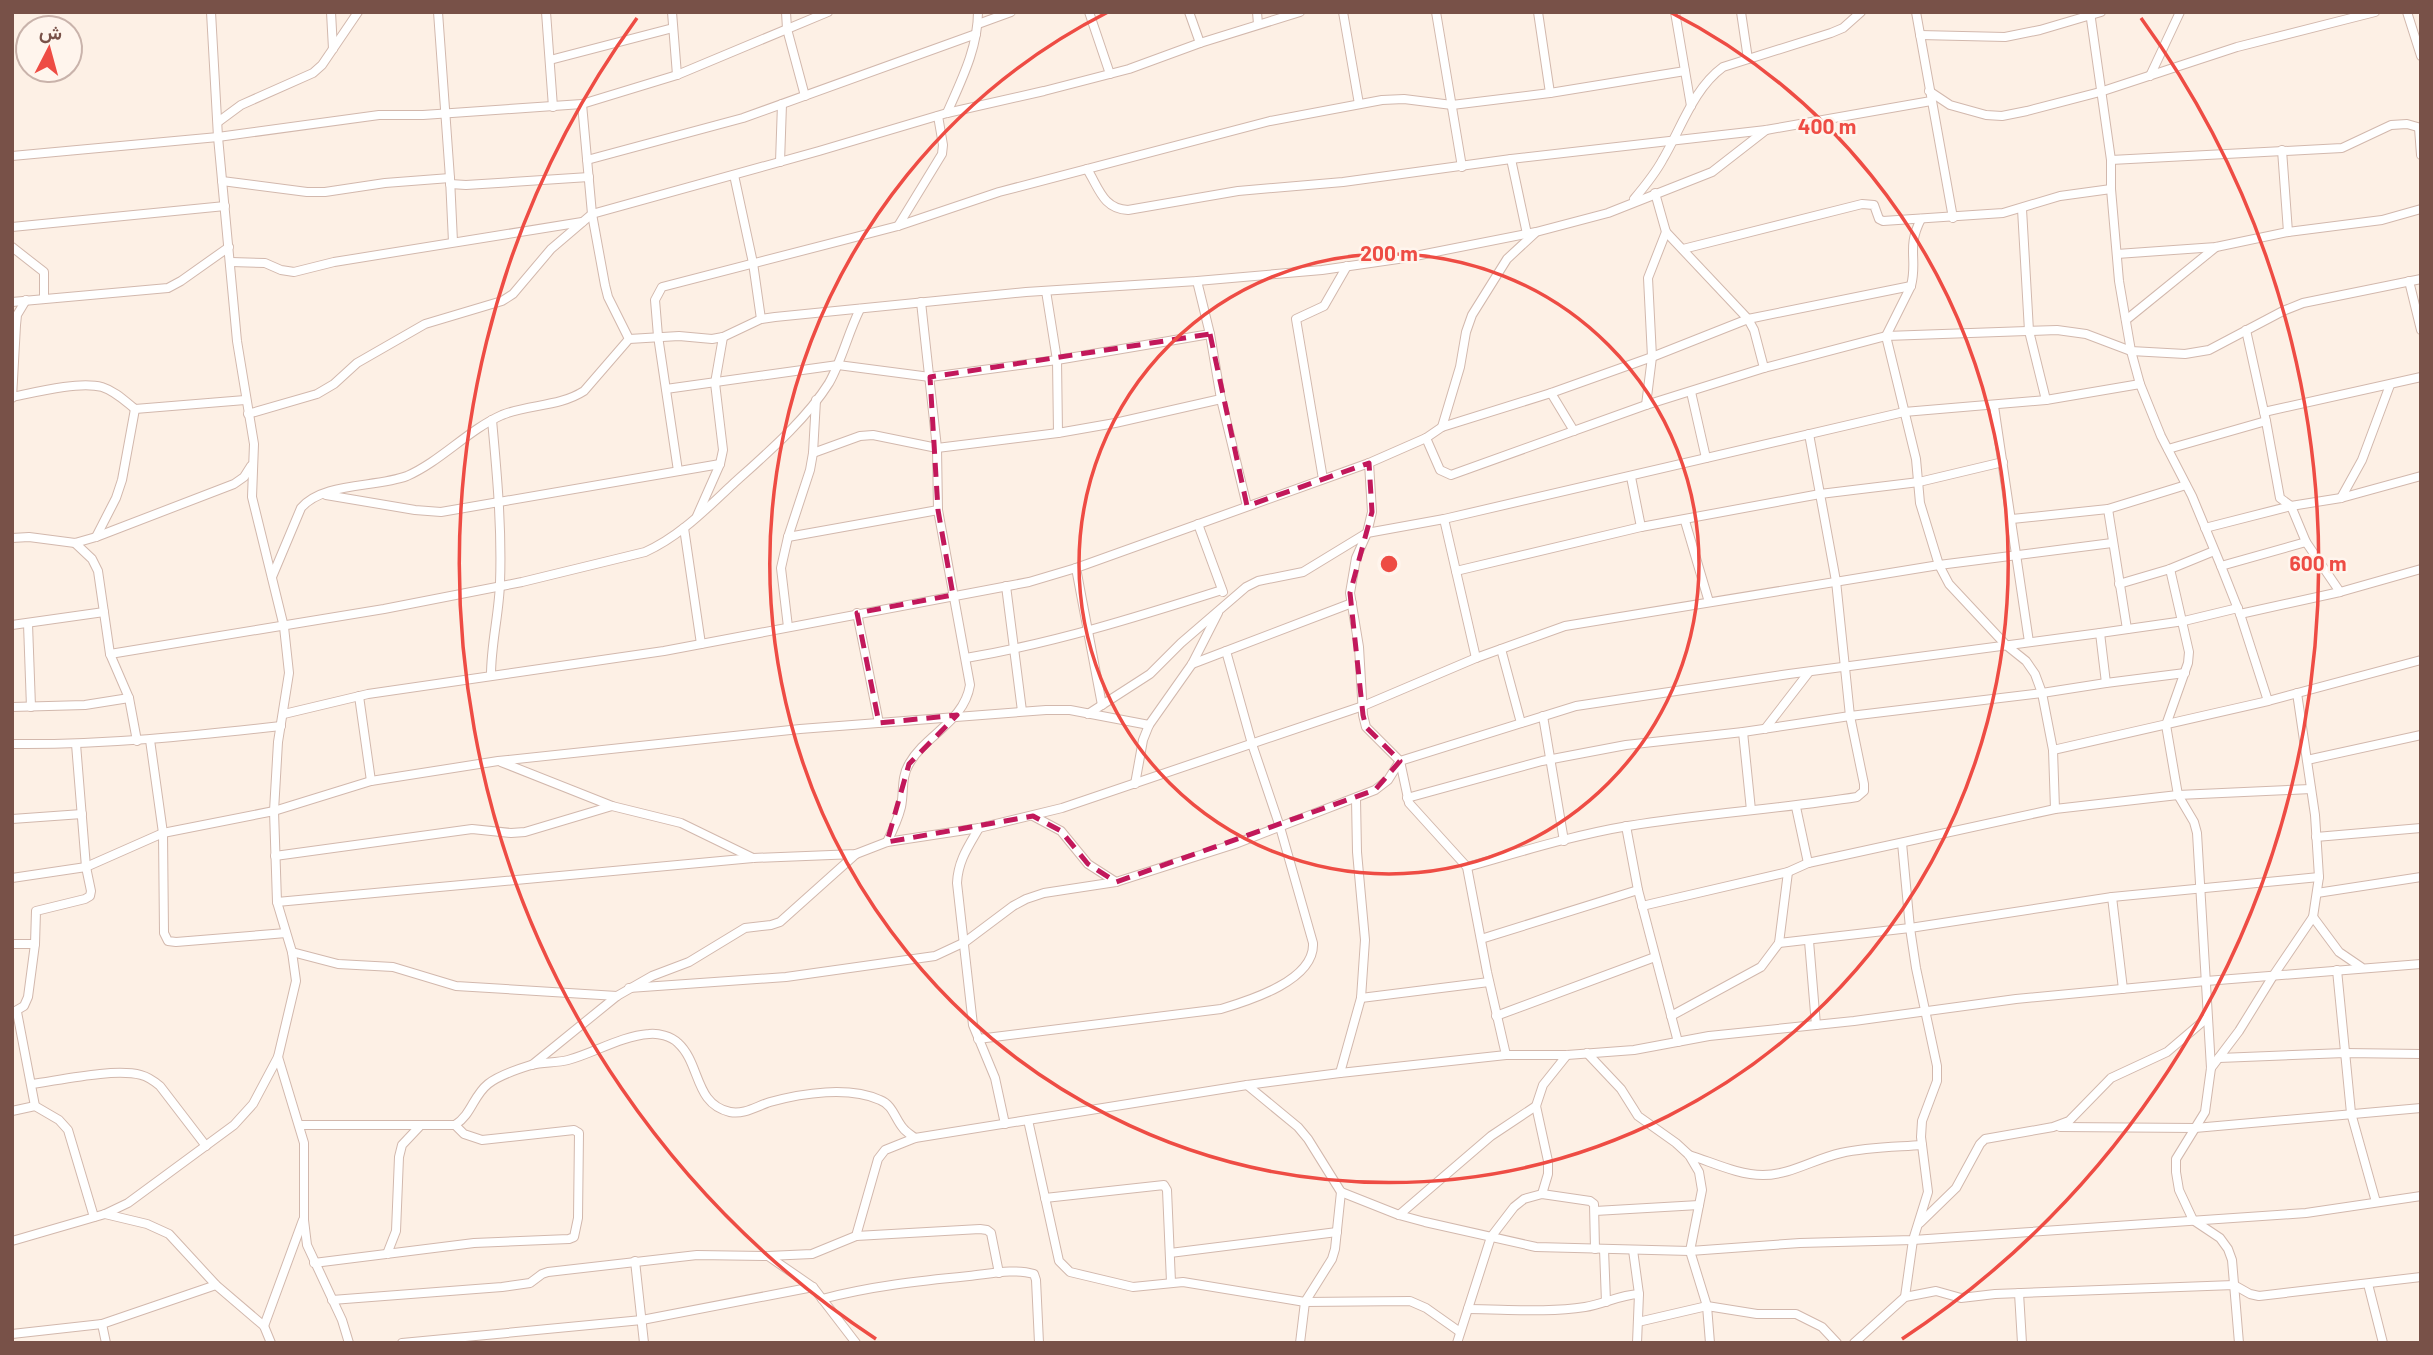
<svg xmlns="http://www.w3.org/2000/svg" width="2433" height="1355" viewBox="0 0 2433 1355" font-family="Barlow,Vazirmatn,sans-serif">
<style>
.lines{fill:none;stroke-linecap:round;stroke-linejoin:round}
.street-casing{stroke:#d2b8ad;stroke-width:10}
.street{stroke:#fff;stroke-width:8}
.marked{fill:none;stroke:#c2185b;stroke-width:5;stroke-dasharray:14 9;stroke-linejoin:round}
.ring{fill:none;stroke:#ee4c44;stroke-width:3.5}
.centre{fill:#ee4c44;stroke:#fff5ed;stroke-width:3.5}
.ring-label{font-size:21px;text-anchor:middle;font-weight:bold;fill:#ee4c44;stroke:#fff5ed;stroke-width:5;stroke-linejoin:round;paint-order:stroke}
</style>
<rect width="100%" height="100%" fill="#fdf0e5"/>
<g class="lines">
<defs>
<g id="street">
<path d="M331 12 333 49"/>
<path d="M438 12 450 178 453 242"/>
<path d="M546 12 553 107"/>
<path d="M672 12 677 75"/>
<path d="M786 12 787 29 805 96"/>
<path d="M1089 12 1110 74"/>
<path d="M1189 12 1200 43"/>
<path d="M1257 12 1258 24"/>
<path d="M1343 12 1359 104"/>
<path d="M1436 12 1462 167"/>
<path d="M1538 12 1550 93"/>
<path d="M1675 12 1691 106"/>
<path d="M1741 12 1748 59"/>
<path d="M1916 12 1953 218"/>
<path d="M2090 12 2111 160V189L2119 281 2131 351 2140 384 2161 436 2192 496 2221 566 2240 614 2268 701"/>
<path d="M2407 12 2421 56"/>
<path d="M978 24 1011 12"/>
<path d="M1920 35 2005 37 2040 30 2101 12"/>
<path d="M550 60 673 28"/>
<path d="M2150 76 2180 12"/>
<path d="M1929 91 1950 105 1986 115 2002 116 2027 111 2100 92 2237 47 2375 12"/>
<path d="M582 104 592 214 605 285 608 297 629 339"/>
<path d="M947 113C961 81 978 48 978 12"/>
<path d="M218 122 241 105 313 73 322 65 358 12"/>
<path d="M2419 128 2421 155"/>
<path d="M2282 150 2288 232"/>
<path d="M12 156 218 137 379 115H423L582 104 677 75 828 12"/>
<path d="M1511 159 1527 234"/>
<path d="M587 160 743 118 976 34"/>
<path d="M2111 160 2342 148 2391 125 2407 124 2421 128"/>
<path d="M780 162 782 104"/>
<path d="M1087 169C1099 188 1103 209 1128 210L1238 191 1343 182 1511 159 1766 130 1931 101"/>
<path d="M734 175 753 263 761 319"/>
<path d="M222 181 307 192H325L385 183 450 178"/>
<path d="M450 184 466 185 589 177"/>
<path d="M1655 193 1666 232 1748 319 1754 330 1764 368"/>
<path d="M1634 199C1645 186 1655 174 1663 159 1681 129 1693 89 1723 67L1831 33 1843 28 1861 12"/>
<path d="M2022 209 2029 331 2046 400"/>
<path d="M1921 219C1906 248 1918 259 1911 286L1886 336 1916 459 1920 503 1939 565 1949 584 2006 645 2026 661 2035 674 2042 693 2053 750 2055 809"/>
<path d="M898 226 942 154 943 145 938 116"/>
<path d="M12 227 225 206"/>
<path d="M12 247 44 272V298"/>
<path d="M1683 249 1862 204 1874 205 1879 219 1883 221 2003 213 2060 196 2111 189"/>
<path d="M2117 254 2216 247 2288 232 2382 220 2421 209"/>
<path d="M231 262 265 263 281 270 294 272 334 262 582 222"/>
<path d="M1197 281 1210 334 1221 399 1247 506"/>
<path d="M2409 281 2421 330"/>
<path d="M1046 291 1057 360 1058 433"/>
<path d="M12 302 168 288 181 281 229 247"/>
<path d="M2126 320 2216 247"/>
<path d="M2246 330 2266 421 2280 498 2291 506 2306 542 2340 592"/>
<path d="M666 389 838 365 930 377 1057 360 1210 334"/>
<path d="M1691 392 1706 458"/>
<path d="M1551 393 1574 431"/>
<path d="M12 397C36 392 79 381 102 387 115 391 125 401 135 409L245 400"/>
<path d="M12 398 16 325 17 315 26 300"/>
<path d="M1646 405 1652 357 1648 278 1666 232"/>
<path d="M1994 406 2029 642"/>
<path d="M2264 412 2421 377"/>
<path d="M248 414 317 394 334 384 357 363 425 324 502 301 513 294 551 249 592 214 819 151 947 113 1044 91 1129 69 1200 43 1300 12"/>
<path d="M1442 427 1460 367 1466 332 1472 315 1507 259 1535 233"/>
<path d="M1426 438 1440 470 1451 475 1646 405 1764 368 1886 336 2057 330 2086 334 2131 351 2185 354 2209 350 2283 311 2303 303 2421 279"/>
<path d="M2168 449 2266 421"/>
<path d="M813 453 860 436 873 435 937 448 1058 433 1115 423 1221 399"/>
<path d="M1369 463 1372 512 1367 533 1356 558 1350 593 1359 647 1363 715 1366 727 1400 761 1409 803 1467 867 1487 972 1506 1055"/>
<path d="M678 471 658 336 655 300 662 287 898 226 999 192 1270 121 1382 100 1404 99 1452 105 1550 93 1685 71"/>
<path d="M1631 477 1641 527"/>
<path d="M1323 479 1296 319 1324 306 1347 266"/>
<path d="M326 495 415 510 441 512 720 464"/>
<path d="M2341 498 2362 460 2390 385"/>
<path d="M2108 509 2127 629"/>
<path d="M697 516 720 464 723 450 715 383 723 337"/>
<path d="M1444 519 1476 658"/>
<path d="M2012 519 2108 509 2186 485"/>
<path d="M1685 521 1709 602"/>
<path d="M1198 524 1223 592"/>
<path d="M684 528 701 644"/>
<path d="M2205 528 2291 506 2341 498 2421 476"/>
<path d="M96 537 116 498 122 480 135 409"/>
<path d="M788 537 938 510"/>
<path d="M12 538 29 537 75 543 96 537 234 484 244 477 251 466"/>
<path d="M75 543 92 559 98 571 110 654 129 698 137 741"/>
<path d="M2221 566 2306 542"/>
<path d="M1076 568 1102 705"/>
<path d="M2170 569 2189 652 2188 663 2166 725 2178 795 2194 822 2197 833 2211 1068 2205 1112 2176 1159V1172L2179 1190 2193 1220 2220 1238 2228 1249 2232 1260 2239 1343"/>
<path d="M1456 571 1641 527 1820 494 1919 482 2003 462"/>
<path d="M272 577 301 508C323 482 375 488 407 476 441 461 468 430 502 415 529 404 559 407 584 391L629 339 679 336 712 339 723 337 761 319 775 317 1026 292 1197 281 1322 270 1405 258 1536 232 1608 213 1712 172 1766 130"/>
<path d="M2119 584 2170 569 2214 551"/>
<path d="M1006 586 1022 711"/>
<path d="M857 613 879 723"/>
<path d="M2240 614 2340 592 2421 569"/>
<path d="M28 624 31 707"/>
<path d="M12 625 104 612"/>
<path d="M788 627 781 568 788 537 810 470 813 453 816 400"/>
<path d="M2100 633 2106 683"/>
<path d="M1501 649 1521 723"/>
<path d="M110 654 384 609 522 582 645 552C679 537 706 509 733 484 765 455 806 420 829 383 842 360 848 333 860 309"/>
<path d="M966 658C1054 643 1137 617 1222 590"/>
<path d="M1192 664 1352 603"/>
<path d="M491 675C491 644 499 614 500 583 502 528 497 474 492 420"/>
<path d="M359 696 371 781"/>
<path d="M12 707 85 705 129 698"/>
<path d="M284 714 368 694 664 651 1029 582 1076 568 1369 463 1426 438 1442 427 1551 393 1652 357 1748 319 1911 286"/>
<path d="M1088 714 1150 674 1181 643 1246 587 1258 581 1303 572 1367 533 1444 519 1904 412 2046 400 2140 384"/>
<path d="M1543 716 1564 841"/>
<path d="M1765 729 1809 672"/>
<path d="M1743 732 1751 810"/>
<path d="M150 740 163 833 164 933 168 941 176 942 286 933"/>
<path d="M12 744C103 745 192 736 281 726"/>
<path d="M2053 750 2268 701 2421 660"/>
<path d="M2307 760 2421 735"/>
<path d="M501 762 612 806 681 823 753 858"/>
<path d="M1135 784 1143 740 1149 725 1192 664 1218 613"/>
<path d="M1407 798 1542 761 1626 745 1743 732 1850 716 2042 693 2106 683 2185 673"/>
<path d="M1796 807 1808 863"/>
<path d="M1033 816 1061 831 1088 864 1116 882"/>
<path d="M12 819 82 814"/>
<path d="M1626 826 1638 890 1678 1042"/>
<path d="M979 828C968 847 958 861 957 883L973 1025 995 1078 1005 1124"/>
<path d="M2316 837 2421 828"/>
<path d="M887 842C893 830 898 819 901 807 904 793 901 777 909 764 926 734 964 722 970 685L938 510 937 448 921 302"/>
<path d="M1902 843 1910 928 1916 968 1937 1066V1081L1922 1121 1921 1137 1928 1192 1913 1240 1905 1297"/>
<path d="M275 856 472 829 511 833 525 832 612 806"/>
<path d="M1467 867C1520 852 1574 835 1628 826 1704 813 1781 809 1857 797L1864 791V784L1850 716 1836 581 1809 434"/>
<path d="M12 878 86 867 163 833 274 811 371 781 498 761 800 729 1046 710H1070L1149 725"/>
<path d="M2317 893 2421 877"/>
<path d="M2112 897 2123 989"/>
<path d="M277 902 753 858 856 854 887 842 979 828 1062 808 1363 706 1476 658 1565 626 1939 565 2112 543"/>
<path d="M1642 906 1788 872 1808 863 2055 809 2178 795 2311 789"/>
<path d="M2313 917 2339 952 2361 967"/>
<path d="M1481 939 1638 890"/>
<path d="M1809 941 1816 1025"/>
<path d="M1779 943 1910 928 2112 897 2319 877"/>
<path d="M12 944H35"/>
<path d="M292 952 338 964 393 967 456 986 617 996"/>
<path d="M2337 970 2351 1113 2376 1202"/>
<path d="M629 988 786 977 935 956 965 942 1013 906 1026 899 1044 893 1116 882 1235 844 1375 790 1388 780 1400 761 1576 706 1789 674 2100 633 2184 621 2238 608"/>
<path d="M1361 998 1489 982"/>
<path d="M17 1012 35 1106"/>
<path d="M12 1013 24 1006 28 997 35 944 36 911 85 899 90 896 91 891 86 867 76 744"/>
<path d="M1496 1016 1655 957"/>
<path d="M1671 1016 1761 967 1779 943 1788 872"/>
<path d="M978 1039 1221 1009C1251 1000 1315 980 1313 943L1280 827 1252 744 1226 651"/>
<path d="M1587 1053 1621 1089 1638 1116 1676 1143 1689 1155 1699 1172 1702 1190 1690 1251 1707 1306 1710 1343"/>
<path d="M278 1057 304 1143V1220L307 1245 342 1320 349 1343"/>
<path d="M2219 1058 2345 1053 2421 1054"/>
<path d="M532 1065 617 996 652 976 689 962 745 928 771 925 780 922 856 854"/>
<path d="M2211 1068 2239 1031 2273 976 2313 917 2319 877 2315 815 2297 693"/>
<path d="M1340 1073 1361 998 1365 940 1357 852 1356 799"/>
<path d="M32 1084C61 1080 114 1068 141 1075 149 1077 154 1081 160 1086L206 1146"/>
<path d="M1247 1085 1298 1127 1308 1139 1341 1192 1399 1215 1425 1222 1536 1247 1690 1251 1800 1243 1913 1240 2306 1213 2421 1196"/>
<path d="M12 1111 35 1106 59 1120 68 1130 94 1217"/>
<path d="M1028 1120 1059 1261 1070 1272 1133 1287 1183 1282 1305 1302 1410 1301 1426 1308 1460 1332"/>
<path d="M300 1125H455C472 1114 473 1096 488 1084 499 1075 518 1069 531 1065 543 1062 556 1063 568 1060 594 1053 621 1036 649 1034 658 1033 671 1036 678 1043 701 1064 694 1104 730 1112 744 1115 757 1106 770 1102 803 1093 849 1086 880 1100 893 1105 895 1119 903 1128 906 1132 911 1135 915 1138"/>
<path d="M2060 1127 2195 1128 2421 1108"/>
<path d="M1689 1155C1712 1162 1738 1175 1763 1175 1790 1175 1814 1159 1841 1153 1867 1147 1895 1147 1922 1145"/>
<path d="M1542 1194 1548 1174V1161L1536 1106 1543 1085 1567 1055"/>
<path d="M1045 1198 1164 1185 1167 1190 1171 1282"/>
<path d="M1595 1211 1699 1205"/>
<path d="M105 1214 147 1224 169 1234 216 1285 264 1326 271 1343"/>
<path d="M1399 1215 1491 1136 1536 1106"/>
<path d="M1920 1223 1956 1188 1980 1144 1985 1139 2053 1127 2069 1121 2111 1078 2167 1052 2207 1018"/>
<path d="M856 1236 878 1159 885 1150 915 1138 1247 1085 1340 1073 1506 1055H1567L1634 1050 1709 1036 1854 1021 2016 999 2206 981 2421 964"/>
<path d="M12 1241 105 1214 128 1203 234 1125 253 1104 278 1057 296 981 292 952 277 902 274 811 278 742 289 673 284 627 252 497 254 444 237 341 218 137 211 12"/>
<path d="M1604 1249 1606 1302"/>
<path d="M1633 1250 1639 1294 1637 1343"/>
<path d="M1170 1253 1337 1232"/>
<path d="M387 1254 396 1231 399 1157 402 1145 419 1127"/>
<path d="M768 1256 813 1287 856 1343"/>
<path d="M635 1261 644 1343"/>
<path d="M314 1263 474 1243 569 1239 574 1237 578 1218 579 1133 574 1130 482 1140 464 1134 455 1125"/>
<path d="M2368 1284 2383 1343"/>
<path d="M2019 1293 2022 1343"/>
<path d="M822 1299C872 1286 918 1281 969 1276 989 1274 1015 1268 1034 1274L1036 1280 1039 1343"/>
<path d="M332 1300 502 1287 530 1283 542 1274 548 1272 697 1255 768 1256 812 1254 856 1236 980 1229 987 1230 991 1233 999 1273"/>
<path d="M1468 1309C1506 1309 1547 1313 1585 1307 1604 1304 1619 1295 1639 1294"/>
<path d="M1638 1322 1707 1306 1757 1314H1796L1822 1327 1837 1343"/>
<path d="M102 1324 106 1343"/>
<path d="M264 1326 303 1220"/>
<path d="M12 1334 102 1324 216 1285"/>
<path d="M402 1343 642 1320 813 1287"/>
<path d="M1300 1343 1305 1302 1332 1259 1335 1249 1341 1192"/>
<path d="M1457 1343 1491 1237 1514 1207 1524 1199 1542 1194 1590 1201 1594 1204 1595 1249"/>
<path d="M1854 1343 1905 1297 1936 1291 1961 1298 1995 1294 2234 1285 2250 1294 2259 1296 2421 1277"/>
</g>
</defs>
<use href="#street" class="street-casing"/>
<use href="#street" class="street"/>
</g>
<path class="marked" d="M1210 334 1247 506 1369 463 1372 512 1350 593 1363 715 1366 727 1400 761 1375 790 1116 882 1088 864 1061 831 1033 816 887 842 909 764 957 715 879 723 857 613 953 595 938 510 930 377Z"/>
<g class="ring">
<circle cx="1389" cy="564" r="310"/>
<path d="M1670 12A619 619 0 1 1 1108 12"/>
<path d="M876 1339A929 929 0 0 1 637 18M2141 18A929 929 0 0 1 1902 1339"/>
</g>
<circle cx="1389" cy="564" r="10" class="centre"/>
<g class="ring-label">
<text x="1827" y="134">400 m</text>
<text x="1389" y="261">200 m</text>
<text x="2318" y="571">600 m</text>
</g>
<rect width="2433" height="1355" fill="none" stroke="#785148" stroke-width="28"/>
<g transform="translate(49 49) rotate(6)"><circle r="33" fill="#fff5ed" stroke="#c9b3ab" stroke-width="2"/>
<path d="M0-5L12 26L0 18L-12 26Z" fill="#ee4c44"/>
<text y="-10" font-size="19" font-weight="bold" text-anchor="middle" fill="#785148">ش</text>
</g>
</svg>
